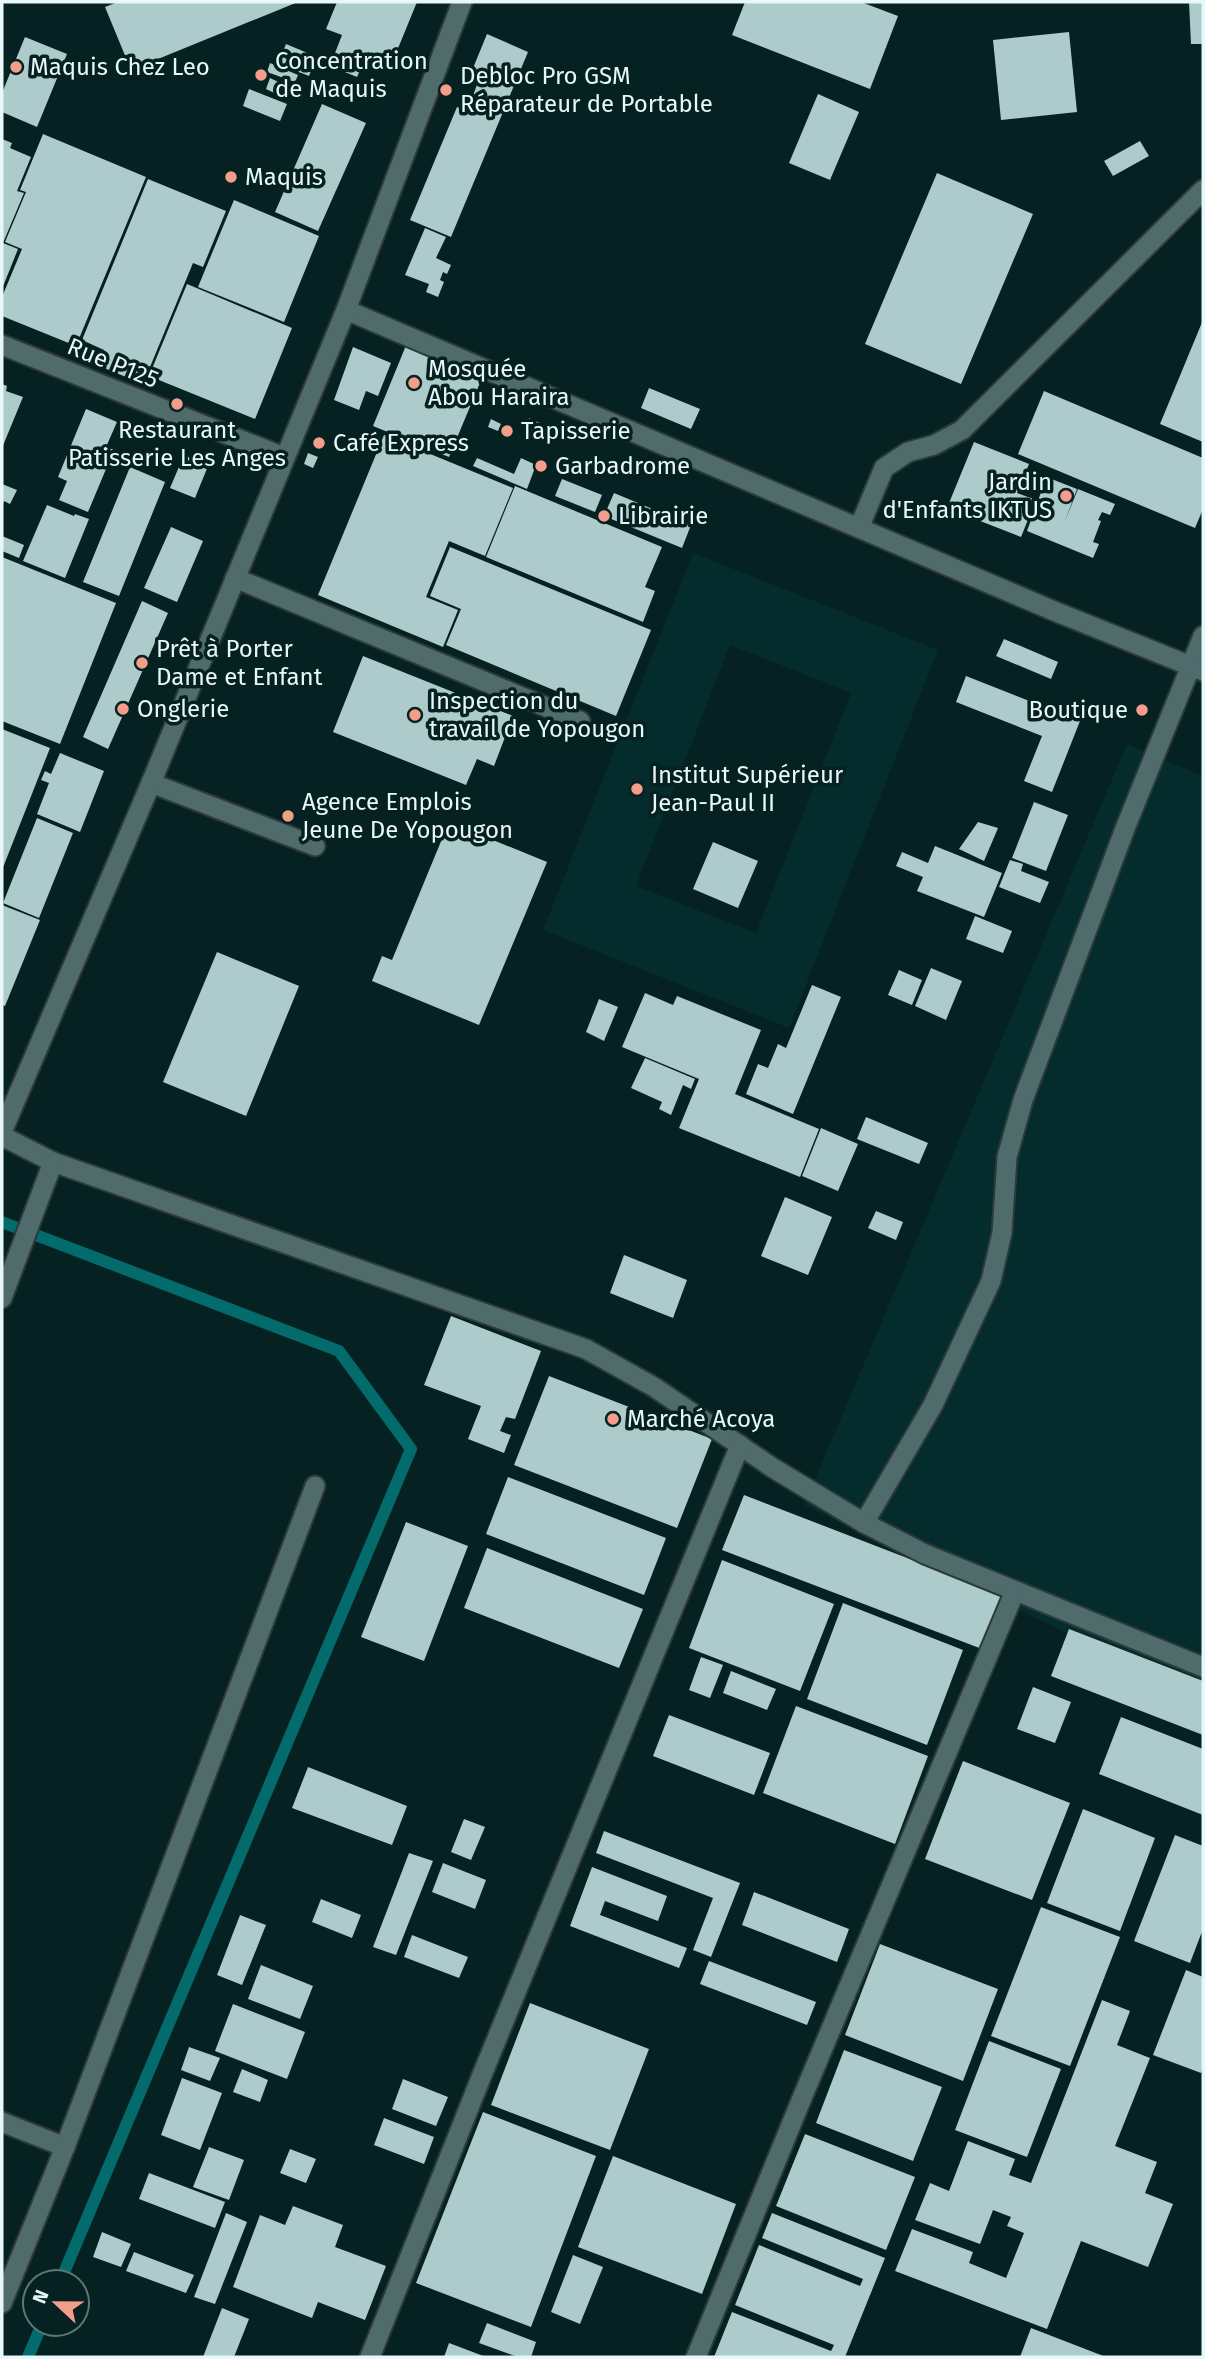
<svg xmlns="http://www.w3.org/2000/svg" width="1205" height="2359" viewBox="0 0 1205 2359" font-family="'Fira Sans',sans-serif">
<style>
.built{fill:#042c2c;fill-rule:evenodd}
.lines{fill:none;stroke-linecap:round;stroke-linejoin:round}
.stream{stroke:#036b6c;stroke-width:12}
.building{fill:#adcbcb}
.service-casing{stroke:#2e393a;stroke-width:23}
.minor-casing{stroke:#2e393a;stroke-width:23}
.service{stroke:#4f6b6b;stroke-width:19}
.minor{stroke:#4f6b6b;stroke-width:19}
.poi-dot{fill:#f49d8b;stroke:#062122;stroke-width:2.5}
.labels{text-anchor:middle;stroke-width:7;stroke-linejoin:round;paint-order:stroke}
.poi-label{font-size:24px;fill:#e8f7f7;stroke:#062122;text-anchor:start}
.street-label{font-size:24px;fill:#e8f7f7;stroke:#062122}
</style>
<rect width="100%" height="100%" fill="#062122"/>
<g class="built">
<path d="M693 553 938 650 789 1028 543 930ZM730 645 851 693 756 933 636 886Z"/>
<path d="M1127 744 1203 776V1700L804 1505Z"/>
</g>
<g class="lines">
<g class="stream">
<path d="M2 1222 339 1351 411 1449 60 2282"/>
<path d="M28 2357 42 2324"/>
</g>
</g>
<g class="building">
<path d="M118 2H298L131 70 105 7Z"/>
<path d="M337 2H417L392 63 368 52 357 77 330 66 342 35 326 29Z"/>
<path d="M745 2H861L898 16 870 89 732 35Z"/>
<path d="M1189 2H1203V44H1191Z"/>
<path d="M1069 32 1077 112 1001 120 993 40Z"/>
<path d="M487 34 528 52 451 237 410 220 457 107 467 111 480 77 471 73Z"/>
<path d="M25 37 67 54 37 127 2 112V93Z"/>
<path d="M286 44 317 57 309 76 278 64Z"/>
<path d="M270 63 298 75 295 82 267 72Z"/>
<path d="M270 78 293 89 289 100 266 89Z"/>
<path d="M249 89 287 104 280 121 243 106Z"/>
<path d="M818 94 859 112 830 180 789 163Z"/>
<path d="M322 104 366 123 318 231 275 212Z"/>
<path d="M43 134 146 177 76 346 2 316V297L22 249 5 242 26 192 20 190Z"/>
<path d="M2 139 12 143 10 148 31 157 17 191 24 193 3 243 18 249 2 289Z"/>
<path d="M1140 141 1149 156 1113 176 1104 161Z"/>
<path d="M937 173 1033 214 961 384 865 344Z"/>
<path d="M148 179 226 211 203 267 193 263 143 384 97 365 104 350 82 340Z"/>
<path d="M234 200 319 236 284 322 198 287Z"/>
<path d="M425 228 446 237 436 258 451 265 447 274 443 272 440 280 444 282 438 297 426 292 429 284 405 275Z"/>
<path d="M187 284 292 328 255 419 149 376Z"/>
<path d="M1203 320V442L1160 424Z"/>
<path d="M407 343 435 354 433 358 482 378 449 457 373 426Z"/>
<path d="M353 347 391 363 378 396 366 391 359 410 334 400Z"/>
<path d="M2 384 7 386 6 391 23 397 2 448Z"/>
<path d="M649 388 700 409 691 429 641 408Z"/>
<path d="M1044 391 1203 458V509L1195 528 1018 454Z"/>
<path d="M86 409 117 422 106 447 114 450 88 512 59 500 67 481 58 477Z"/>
<path d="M529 418 540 423 534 438 523 433Z"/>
<path d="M491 419 501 424 498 431 488 427Z"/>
<path d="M384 435 513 488 485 556 449 541 426 597 458 610 443 647 318 595Z"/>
<path d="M974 442 1029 464 1017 493 1036 500 1021 537 947 508Z"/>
<path d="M308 453 318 457 313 468 304 464Z"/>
<path d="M184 455 208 466 195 498 170 488Z"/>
<path d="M477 458 514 474 521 458 536 465 527 489 473 466Z"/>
<path d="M130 467 165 482 119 596 83 582Z"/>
<path d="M1044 476 1077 489 1065 521 1078 489 1115 504 1110 515 1102 512 1098 520 1101 521 1093 542 1099 544 1093 558 1027 531 1044 484 1041 483Z"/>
<path d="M562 479 602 495 595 512 555 496Z"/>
<path d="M2 484 17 490 10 504 4 501 2 507Z"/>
<path d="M515 486 662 547 645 587 655 591 643 622 486 557Z"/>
<path d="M614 493 691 525 682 548 604 516Z"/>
<path d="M47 505 74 516 75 514 89 519 65 578 23 561Z"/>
<path d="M171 527 203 541 177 602 144 588Z"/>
<path d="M2 536 24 545 19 558 2 551Z"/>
<path d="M450 547 651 630 616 716 446 645 461 609 430 596Z"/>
<path d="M2 557 116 603 60 744 2 721Z"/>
<path d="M142 601 168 613 108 749 83 737Z"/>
<path d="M1004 639 1058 662 1051 679 996 656Z"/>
<path d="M363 656 513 716 494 766 477 759 466 785 333 732Z"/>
<path d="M966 676 1080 721 1052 792 1024 781 1042 736 956 702Z"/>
<path d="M2 729 50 748 2 870Z"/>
<path d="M60 753 104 771 80 832 37 814 49 783 41 780 45 771 51 774Z"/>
<path d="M1034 802 1068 815 1046 871 1012 858Z"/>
<path d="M37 818 73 833 39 918 3 903Z"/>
<path d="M449 822 547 862 479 1025 372 981 382 956 392 960Z"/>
<path d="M978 822 998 828 984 861 959 849Z"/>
<path d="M713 842 758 861 738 908 693 889Z"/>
<path d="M935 846 1002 873 984 917 917 891 923 877 896 866 902 852 928 863Z"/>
<path d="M1010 860 1023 864 1021 871 1049 882 1040 903 999 887Z"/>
<path d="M2 905 40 920 5 1006 2 1005Z"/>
<path d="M975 916 1012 931 1003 953 966 939Z"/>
<path d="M217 952 299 986 246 1116 163 1082Z"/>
<path d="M931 968 962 981 946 1020 915 1006Z"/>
<path d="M899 970 922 980 912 1005 888 995Z"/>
<path d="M812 985 841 997 793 1114 746 1094 758 1064 768 1068 778 1044 786 1048Z"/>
<path d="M645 993 673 1005 677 996 761 1030 735 1094 819 1129 800 1177 679 1128 699 1079 622 1047Z"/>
<path d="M599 999 618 1007 604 1041 586 1032Z"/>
<path d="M645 1058 695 1079 691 1089 683 1085 671 1115 659 1109 662 1102 631 1088Z"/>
<path d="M866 1117 928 1143 919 1164 857 1139Z"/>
<path d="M821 1128 858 1144 838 1191 802 1176Z"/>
<path d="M785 1197 832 1217 808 1275 761 1256Z"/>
<path d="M876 1211 903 1222 896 1240 868 1228Z"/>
<path d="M624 1255 687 1280 673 1318 610 1293Z"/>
<path d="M451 1316 541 1351 515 1419 506 1417 500 1431 511 1435 504 1453 468 1439 481 1406 424 1385Z"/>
<path d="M549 1376 712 1439 677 1528 514 1465Z"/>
<path d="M508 1477 666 1538 644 1595 486 1534Z"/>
<path d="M744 1495 1003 1595 982 1649 722 1550Z"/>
<path d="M406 1522 468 1546 424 1661 361 1637Z"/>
<path d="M487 1548 643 1609 619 1668 464 1608Z"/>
<path d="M722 1560 834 1604 800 1691 689 1648Z"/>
<path d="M843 1603 963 1650 927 1745 807 1699Z"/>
<path d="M1069 1629 1203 1681V1735L1051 1676Z"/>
<path d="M701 1657 723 1665 710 1698 689 1690Z"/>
<path d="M731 1671 776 1689 767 1710 723 1693Z"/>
<path d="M1033 1687 1071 1702 1055 1743 1017 1729Z"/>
<path d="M796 1706 928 1756 895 1844 763 1793Z"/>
<path d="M669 1715 770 1753 754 1795 653 1756Z"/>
<path d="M1121 1717 1203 1749V1815L1099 1774Z"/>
<path d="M963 1761 1070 1803 1032 1900 925 1859Z"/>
<path d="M308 1767 407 1806 392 1845 292 1808Z"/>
<path d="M1083 1809 1155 1838 1120 1931 1047 1903Z"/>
<path d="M464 1819 485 1827 471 1860 451 1852Z"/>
<path d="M604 1831 740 1883 711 1957 693 1950 713 1898 596 1853Z"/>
<path d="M1175 1835 1203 1846V1929L1190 1963 1134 1941Z"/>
<path d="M409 1853 433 1861 396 1955 373 1947Z"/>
<path d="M443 1863 486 1880 475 1909 432 1892Z"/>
<path d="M592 1867 667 1896 658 1921 605 1901 600 1915 687 1948 679 1968 570 1926Z"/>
<path d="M754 1892 849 1929 837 1962 742 1925Z"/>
<path d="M321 1899 361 1915 352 1938 312 1922Z"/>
<path d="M1041 1907 1120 1937 1070 2066 991 2036Z"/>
<path d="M240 1915 266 1925 242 1985 217 1975Z"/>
<path d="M412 1935 468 1957 459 1978 404 1957Z"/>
<path d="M880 1944 998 1989 963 2081 845 2035Z"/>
<path d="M709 1961 816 2002 807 2025 700 1984Z"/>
<path d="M261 1965 313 1986 300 2019 248 1999Z"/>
<path d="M1186 1970 1203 1977V2068L1201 2073 1153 2055Z"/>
<path d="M1102 2000 1130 2011 1117 2045 1150 2058 1115 2146 1157 2162 1145 2193 1173 2204 1148 2267 1081 2241 1047 2329 895 2271 912 2229 973 2252 969 2263 1006 2278 1024 2233 1007 2226 1011 2217 993 2210 980 2244 915 2220 930 2183 949 2191 968 2141 1015 2159 1009 2175 1031 2183Z"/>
<path d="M530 2003 649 2049 610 2150 491 2105Z"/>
<path d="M233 2004 305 2032 287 2079 215 2051Z"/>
<path d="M989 2041 1061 2069 1027 2157 955 2130Z"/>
<path d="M189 2047 220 2058 210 2081 181 2070Z"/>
<path d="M844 2050 942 2087 913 2161 816 2123Z"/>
<path d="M242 2069 268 2080 260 2102 233 2092Z"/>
<path d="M182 2078 222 2093 200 2150 161 2135Z"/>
<path d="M403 2079 448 2097 436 2126 392 2109Z"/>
<path d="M483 2112 596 2156 531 2327 416 2283Z"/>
<path d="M384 2118 434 2137 424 2164 374 2145Z"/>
<path d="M805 2134 915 2177 886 2250 776 2206Z"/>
<path d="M209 2147 244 2160 229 2200 193 2187Z"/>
<path d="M290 2149 316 2159 306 2183 280 2173Z"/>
<path d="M613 2156 736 2204 702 2294 578 2247Z"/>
<path d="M149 2173 225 2202 215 2228 139 2199Z"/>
<path d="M293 2206 343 2225 335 2247 386 2266 365 2320 318 2302 312 2318 233 2287 260 2215 285 2225Z"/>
<path d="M226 2213 247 2222 215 2304 194 2297Z"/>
<path d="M772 2213 885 2258 845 2357H714L732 2312 831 2351 834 2345 735 2305 759 2245 860 2286 863 2279 762 2238Z"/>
<path d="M102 2232 131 2244 121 2267 93 2257Z"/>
<path d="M134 2252 194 2275 186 2293 126 2271Z"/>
<path d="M573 2255 603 2267 580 2324 551 2312Z"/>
<path d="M222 2308 249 2319 234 2357H203Z"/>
<path d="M487 2323 536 2342 531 2357H518L479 2343Z"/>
<path d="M1031 2328 1106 2357H1020Z"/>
<path d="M449 2343 486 2357H444Z"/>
</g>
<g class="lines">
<defs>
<g id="service">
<path d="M859 528 884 468 908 452 934 445 962 430 1203 190"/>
<path d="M235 578 580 721"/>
<path d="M151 783 315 846"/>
<path d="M864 1523 933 1405 991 1281 1002 1233 1007 1157 1023 1100 1126 826 1203 636"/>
</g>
<g id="minor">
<path d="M346 310 1054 611 1203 671"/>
<path d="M2 345 284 457"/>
<path d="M2 1132 151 783 346 310 462 2"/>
<path d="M2 1136 53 1162 586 1349 654 1387 773 1468 864 1523 925 1554 1203 1667"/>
<path d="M2 1298 53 1162"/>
<path d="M2 2122 65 2147"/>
<path d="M2 2303 65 2147 315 1486"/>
<path d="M370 2357 482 2075 740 1445"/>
<path d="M696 2357 802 2098 1015 1591"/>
</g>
</defs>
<use href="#service" class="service-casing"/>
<use href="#minor" class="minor-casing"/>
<use href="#service" class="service"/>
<use href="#minor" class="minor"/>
</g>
<g class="poi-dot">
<circle cx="16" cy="67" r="7"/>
<circle cx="261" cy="75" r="7"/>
<circle cx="446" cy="90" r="7"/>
<circle cx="231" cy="177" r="7"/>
<circle cx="414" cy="383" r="7"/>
<circle cx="177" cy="404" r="7"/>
<circle cx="507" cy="431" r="7"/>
<circle cx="319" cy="443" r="7"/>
<circle cx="541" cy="466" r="7"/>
<circle cx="1066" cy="496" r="7"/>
<circle cx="604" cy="516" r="7"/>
<circle cx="142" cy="663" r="7"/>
<circle cx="123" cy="709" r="7"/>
<circle cx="1142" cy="710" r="7"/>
<circle cx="415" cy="715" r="7"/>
<circle cx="637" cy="789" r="7"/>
<circle cx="288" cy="816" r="7"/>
<circle cx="613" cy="1419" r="7"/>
</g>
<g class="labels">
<g class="poi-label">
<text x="275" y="69">Concentration<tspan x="275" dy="28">de Maquis</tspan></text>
<text x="30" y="75">Maquis Chez Leo</text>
<text x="460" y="84">Debloc Pro GSM<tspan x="460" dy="28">Réparateur de Portable</tspan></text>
<text x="245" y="185">Maquis</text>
<text x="428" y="377">Mosquée<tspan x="428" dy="28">Abou Haraira</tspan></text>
<text x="177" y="438" text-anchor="middle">Restaurant<tspan x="177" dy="28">Patisserie Les Anges</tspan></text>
<text x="521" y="439">Tapisserie</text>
<text x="333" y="451">Café Express</text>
<text x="555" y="474">Garbadrome</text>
<text x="1052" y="490" text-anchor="end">Jardin<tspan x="1052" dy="28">d'Enfants IKTUS</tspan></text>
<text x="618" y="524">Librairie</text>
<text x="156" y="657">Prêt à Porter<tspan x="156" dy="28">Dame et Enfant</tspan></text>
<text x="429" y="709">Inspection du<tspan x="429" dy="28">travail de Yopougon</tspan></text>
<text x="137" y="717">Onglerie</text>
<text x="1128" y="718" text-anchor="end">Boutique</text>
<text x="651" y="783">Institut Supérieur<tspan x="651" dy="28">Jean-Paul II</tspan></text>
<text x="302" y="810">Agence Emplois<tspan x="302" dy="28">Jeune De Yopougon</tspan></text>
<text x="627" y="1427">Marché Acoya</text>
</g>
<g class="street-label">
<text transform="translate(113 363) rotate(22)" y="8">Rue P125</text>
</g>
</g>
<rect width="1205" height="2359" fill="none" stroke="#e8f7f7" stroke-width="7"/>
<g transform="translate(56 2303) rotate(292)"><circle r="33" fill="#062122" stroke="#607777" stroke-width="2"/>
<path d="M0-5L12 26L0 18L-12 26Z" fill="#f49d8b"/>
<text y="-10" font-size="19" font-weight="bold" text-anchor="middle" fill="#e8f7f7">N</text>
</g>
</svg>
